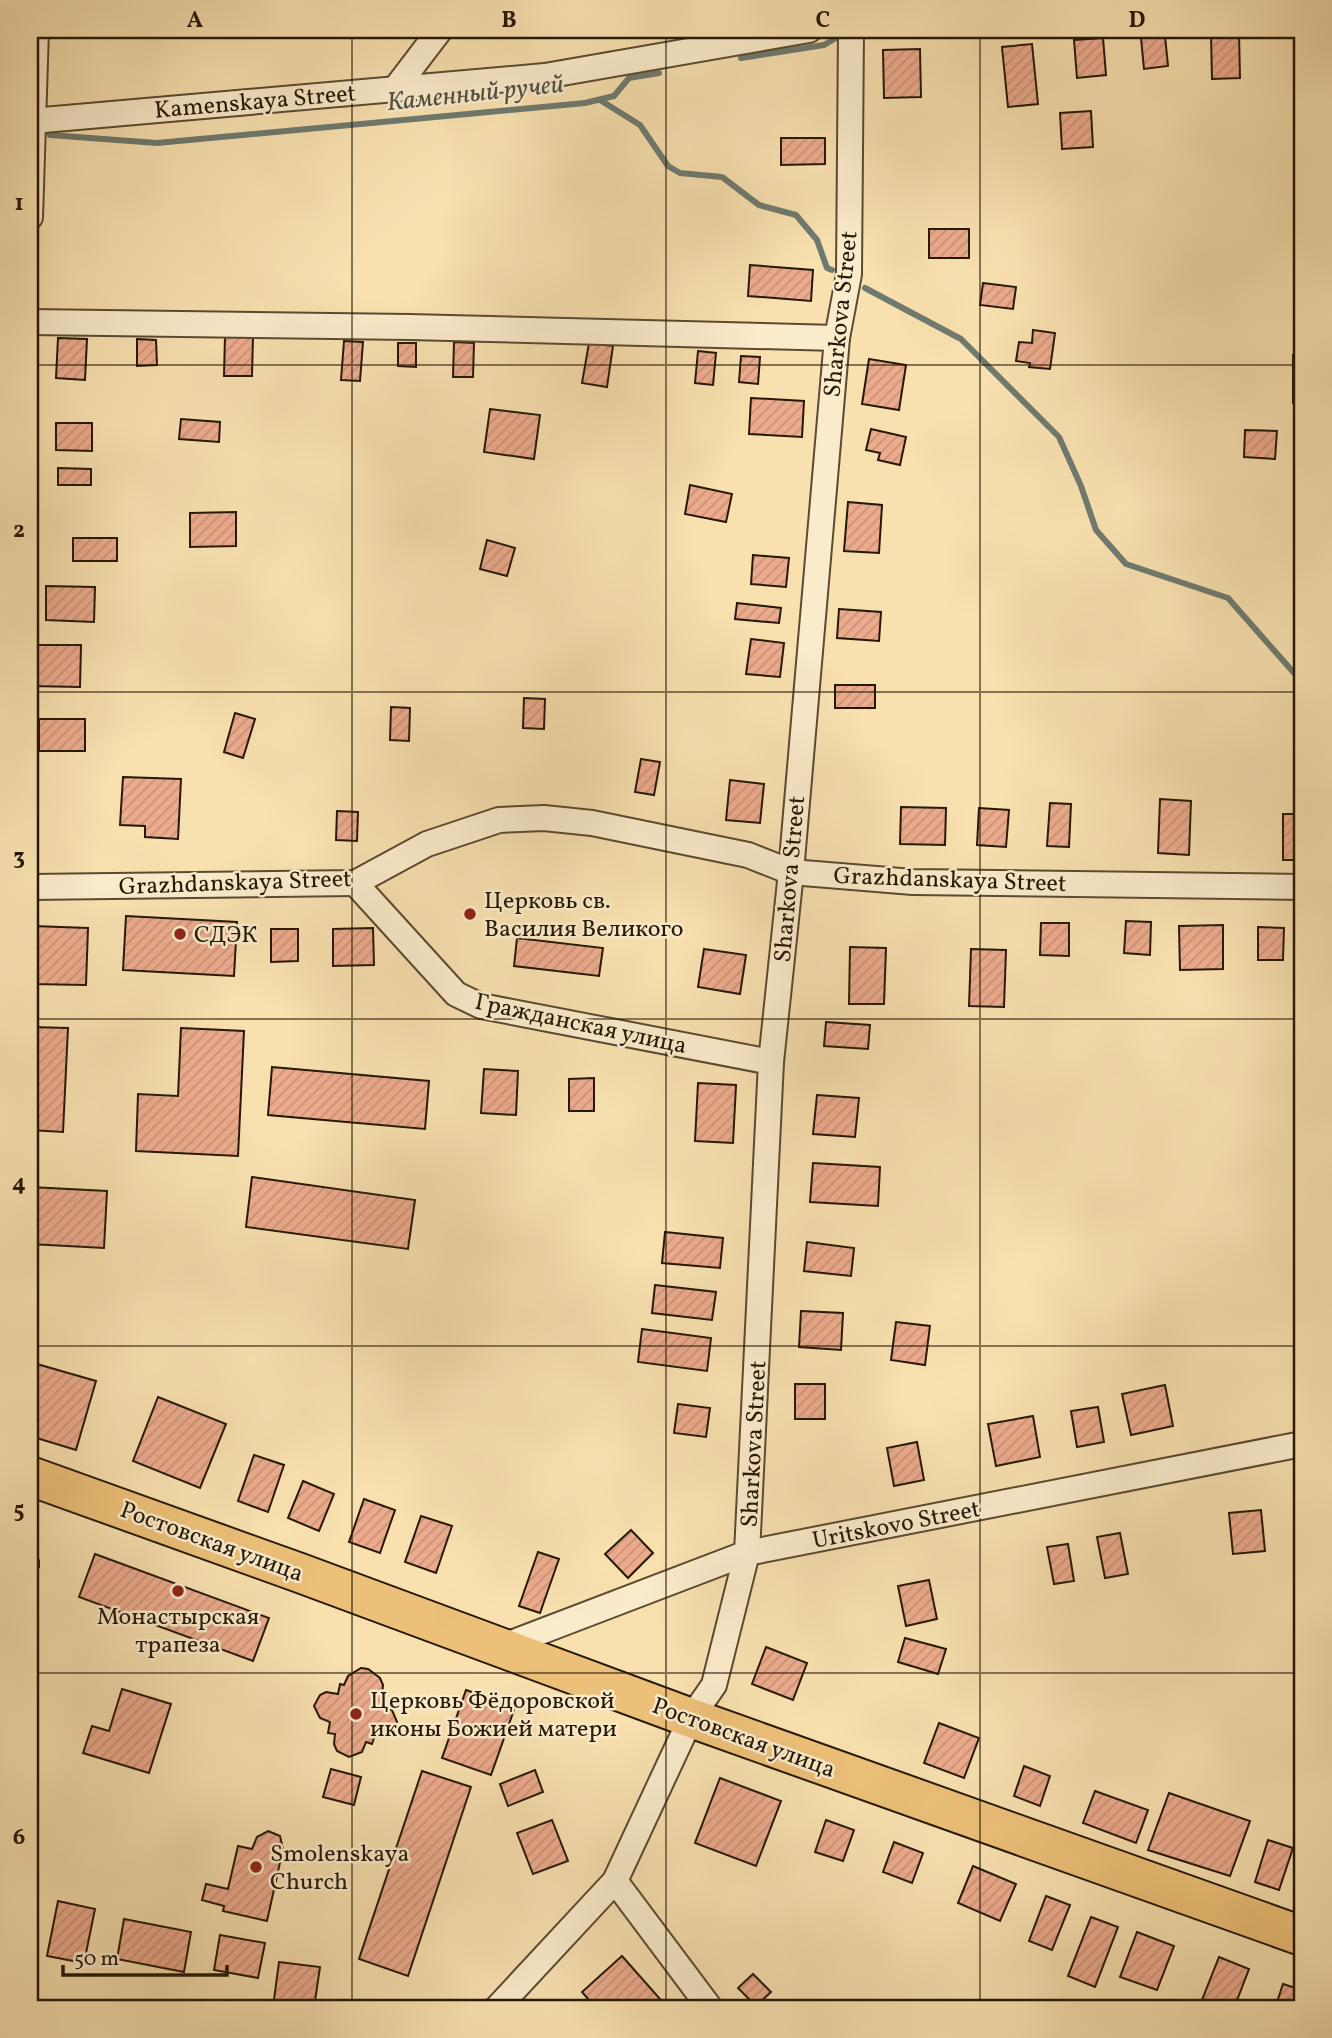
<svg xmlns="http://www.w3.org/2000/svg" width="1332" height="2038" viewBox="0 0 1332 2038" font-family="Vollkorn,serif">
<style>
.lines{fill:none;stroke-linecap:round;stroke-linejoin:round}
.stream{stroke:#6f7a6f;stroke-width:6}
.building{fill:url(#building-hatch);stroke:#251807;stroke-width:2}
.minor-casing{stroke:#5a4a31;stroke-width:28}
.primary-casing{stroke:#251807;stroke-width:42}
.minor{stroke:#faebcb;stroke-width:24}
.primary{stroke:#ecc078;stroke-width:38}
.grid{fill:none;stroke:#251807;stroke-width:2;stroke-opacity:0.55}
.poi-dot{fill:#8f2418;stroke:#faebcb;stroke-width:2.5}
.labels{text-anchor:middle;stroke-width:5;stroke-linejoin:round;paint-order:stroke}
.street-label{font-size:24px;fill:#251807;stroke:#faebcb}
.poi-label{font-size:24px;fill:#251807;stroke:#faebcb;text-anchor:start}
.water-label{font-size:26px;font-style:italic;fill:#505144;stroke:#faebcb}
.neatline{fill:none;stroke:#251807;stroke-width:2.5}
.grid-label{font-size:23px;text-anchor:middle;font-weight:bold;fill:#251807}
</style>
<defs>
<pattern id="building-hatch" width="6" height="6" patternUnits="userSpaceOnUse" patternTransform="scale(1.75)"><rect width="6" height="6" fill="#ecab8d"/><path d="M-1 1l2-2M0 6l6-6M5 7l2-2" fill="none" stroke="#ca9278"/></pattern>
</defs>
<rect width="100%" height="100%" fill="#f8e0af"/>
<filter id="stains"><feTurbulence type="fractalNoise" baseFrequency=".00286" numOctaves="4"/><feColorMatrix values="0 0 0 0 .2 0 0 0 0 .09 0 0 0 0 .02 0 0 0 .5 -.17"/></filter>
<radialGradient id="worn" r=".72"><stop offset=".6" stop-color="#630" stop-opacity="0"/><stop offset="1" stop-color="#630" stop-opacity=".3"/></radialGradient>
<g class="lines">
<g class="stream">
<path d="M741 58 824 45 836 38"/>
<path d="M600 100 640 125 668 166 680 173 722 177 759 205 796 215 817 240 827 268 832 270"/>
<path d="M50 135 157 143 585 103 614 96 629 78 659 73"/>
<path d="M865 288 961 339 1059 437 1081 486 1096 530 1126 564 1228 598 1302 682"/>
</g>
</g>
<g class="building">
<path d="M1239 33 1240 78 1212 79 1211 34Z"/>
<path d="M1165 36 1168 66 1144 69 1141 38Z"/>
<path d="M1103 38 1106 75 1077 78 1074 40Z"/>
<path d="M1032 44 1038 104 1008 107 1002 47Z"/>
<path d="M920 49 921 97 884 98 883 50Z"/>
<path d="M1091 111 1093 147 1062 149 1060 113Z"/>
<path d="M781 138H825V164L781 165Z"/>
<rect x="929" y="229" width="40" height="29"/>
<path d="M750 265 813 270 811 301 748 296Z"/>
<path d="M983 283 1016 287 1013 309 980 305Z"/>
<path d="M1033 330 1055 333 1050 369 1029 367 1030 363 1016 361 1019 342 1032 343Z"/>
<path d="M225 336 253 337 252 376H224Z"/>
<path d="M58 338 87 339 85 380 56 378Z"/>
<path d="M137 339 156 340 157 365 137 366Z"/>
<path d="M344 341 363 342 360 381 341 380Z"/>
<path d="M454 342 474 343 473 377H453Z"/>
<path d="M398 343H416V367L398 366Z"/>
<path d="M589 343 613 346 607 387 582 383Z"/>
<path d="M698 351 716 353 713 385 695 383Z"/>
<rect x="1293" y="355" width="9" height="48"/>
<path d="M741 356 760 357 758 384 739 382Z"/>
<path d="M869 359 906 365 899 410 862 404Z"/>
<path d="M751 398 804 401 802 437 749 434Z"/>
<path d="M490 409 540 415 534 459 484 452Z"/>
<path d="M181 419 220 422 219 442 179 439Z"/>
<path d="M56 423H92V451L56 450Z"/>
<path d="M871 429 906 437 900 465 878 460 880 453 866 450Z"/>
<path d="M1245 430 1277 431 1275 459 1244 457Z"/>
<path d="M58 468 91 469V485H58Z"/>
<path d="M690 485 732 494 726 522 685 514Z"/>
<path d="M848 502 882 505 879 553 844 551Z"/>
<path d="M236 512V546L190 547V513Z"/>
<rect x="73" y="538" width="44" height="23"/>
<path d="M487 540 515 548 507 576 480 569Z"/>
<path d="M753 555 789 558 786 587 751 584Z"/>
<path d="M46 586 95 587 94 622 46 620Z"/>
<path d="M737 603 781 608 779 623 735 619Z"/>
<path d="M839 609 881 612 879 641 837 638Z"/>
<path d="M751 639 784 643 780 677 746 674Z"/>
<path d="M30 645H81L80 687 30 686Z"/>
<rect x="835" y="685" width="40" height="23"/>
<path d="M524 698 545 699 544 729 523 728Z"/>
<path d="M391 707 410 708 409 741 390 740Z"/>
<path d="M235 713 255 719 243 758 224 752Z"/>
<rect x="39" y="719" width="46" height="32"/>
<path d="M641 759 660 762 654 795 635 792Z"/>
<path d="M123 777 181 779 178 839 145 837V826L120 825Z"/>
<path d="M730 780 764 784 760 823 726 820Z"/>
<path d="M1160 799 1191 801 1189 855 1158 853Z"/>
<path d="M1050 803 1071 804 1069 847 1047 846Z"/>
<path d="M901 807 946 808 945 845 900 844Z"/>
<path d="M979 808 1009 810 1006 847 977 845Z"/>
<path d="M337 811 358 812 357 841 336 840Z"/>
<rect x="1283" y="814" width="19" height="46"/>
<path d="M126 916 237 922 234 976 123 970Z"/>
<path d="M1126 921 1151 922 1150 955 1124 953Z"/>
<path d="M1041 923H1069V956L1040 955Z"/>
<path d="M1223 925V969L1180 970 1179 926Z"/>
<path d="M33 926 88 928 86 985 31 984Z"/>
<path d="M1258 927 1284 928 1283 960H1258Z"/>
<path d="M373 928 374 965 333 966V929Z"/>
<path d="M271 929H298V961L271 962Z"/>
<path d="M517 938 603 948 599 976 514 966Z"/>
<path d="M850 947 886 948 884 1004H849Z"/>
<path d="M704 949 746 955 740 994 698 987Z"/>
<path d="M971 949 1006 950 1004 1007 969 1006Z"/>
<path d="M826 1022 870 1025 868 1049 824 1046Z"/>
<path d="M30 1027 68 1028 63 1132 30 1130Z"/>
<path d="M181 1028 244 1031 238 1156 136 1151 138 1094 178 1096Z"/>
<path d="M272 1067 429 1081 425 1129 268 1115Z"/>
<path d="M484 1069 518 1071 516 1115 481 1113Z"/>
<path d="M594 1078V1111H569V1079Z"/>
<path d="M698 1083 736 1085 733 1143 695 1141Z"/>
<path d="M817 1095 859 1098 855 1137 813 1134Z"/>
<path d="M813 1163 880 1167 878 1206 810 1202Z"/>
<path d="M252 1177 415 1200 408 1249 246 1227Z"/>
<path d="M30 1187 107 1191 104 1248 30 1244Z"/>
<path d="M665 1232 723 1238 720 1268 662 1263Z"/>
<path d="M807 1242 854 1248 851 1276 804 1271Z"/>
<path d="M655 1285 716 1292 712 1320 652 1313Z"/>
<path d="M801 1311 843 1313 841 1350 799 1347Z"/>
<path d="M896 1322 930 1326 925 1365 891 1360Z"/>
<path d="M642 1329 711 1338 707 1371 638 1362Z"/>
<path d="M1302 1341V1382L1298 1383 1294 1342Z"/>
<path d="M30 1362 96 1381 76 1450 30 1436Z"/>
<rect x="795" y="1384" width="30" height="35"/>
<path d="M1165 1385 1173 1426 1131 1435 1122 1394Z"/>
<path d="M158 1397 226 1424 200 1488 133 1461Z"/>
<path d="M678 1404 710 1408 706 1437 674 1433Z"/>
<path d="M1098 1407 1104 1442 1077 1447 1071 1411Z"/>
<path d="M1033 1416 1040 1457 996 1466 988 1424Z"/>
<path d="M917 1442 924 1480 894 1486 887 1448Z"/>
<path d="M254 1455 284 1465 268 1512 238 1501Z"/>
<path d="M303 1481 334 1494 319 1531 288 1518Z"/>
<path d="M364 1499 395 1510 380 1553 349 1542Z"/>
<path d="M1261 1510 1265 1551 1233 1554 1229 1513Z"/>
<path d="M421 1516 452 1526 436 1573 405 1562Z"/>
<path d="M631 1530 653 1553 628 1578 605 1554Z"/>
<path d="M1120 1533 1128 1574 1105 1578 1097 1537Z"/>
<path d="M1068 1544 1074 1581 1054 1584 1047 1547Z"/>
<path d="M30 1550 37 1555 39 1561V1567L30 1578Z"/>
<path d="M538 1552 559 1559 540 1613 519 1606Z"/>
<path d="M95 1554 269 1618 253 1661 79 1597Z"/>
<path d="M929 1580 937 1619 906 1626 898 1586Z"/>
<path d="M905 1638 946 1649 938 1674 898 1662Z"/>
<path d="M766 1647 807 1663 793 1700 752 1684Z"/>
<path d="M361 1668 368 1669 380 1678 383 1685 382 1695 385 1696 382 1706 392 1710 397 1722 392 1733 386 1736 375 1735 372 1744 366 1742 362 1752 349 1757 337 1751 334 1744 335 1734 328 1733 330 1722 320 1718 314 1706 320 1695 326 1692 338 1694 340 1684 344 1685 348 1676Z"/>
<path d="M122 1689 171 1704 149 1773 83 1753 92 1726 109 1731Z"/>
<path d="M466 1690 515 1707 491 1775 442 1758Z"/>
<path d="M939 1723 979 1738 964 1778 924 1763Z"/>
<path d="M1024 1766 1050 1776 1040 1806 1014 1796Z"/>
<path d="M331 1769 361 1777 354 1805 323 1797Z"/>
<path d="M535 1770 543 1792 508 1806 500 1784Z"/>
<path d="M422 1771 471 1787 408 1976 359 1959Z"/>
<path d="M720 1778 781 1801 756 1866 695 1843Z"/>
<path d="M1095 1791 1148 1810 1136 1843 1083 1823Z"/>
<path d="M1169 1793 1250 1821 1230 1876 1148 1850Z"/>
<path d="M552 1820 568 1861 533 1874 517 1833Z"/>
<path d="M826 1820 854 1830 843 1861 815 1852Z"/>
<path d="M268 1831 280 1836 283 1849 267 1921 223 1911 224 1906 202 1900 206 1884 228 1889 238 1846 252 1849 257 1837Z"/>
<path d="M1268 1840 1293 1848 1279 1890 1255 1882Z"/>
<path d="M894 1842 923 1853 912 1883 883 1872Z"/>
<path d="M973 1866 1016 1884 1000 1921 958 1903Z"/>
<path d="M1046 1896 1070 1905 1052 1950 1029 1941Z"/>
<path d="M58 1901 95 1909 84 1963 47 1956Z"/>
<path d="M1091 1917 1118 1927 1095 1987 1068 1976Z"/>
<path d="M124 1919 191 1932 184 1972 117 1959Z"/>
<path d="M1137 1932 1174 1946 1157 1990 1120 1977Z"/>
<path d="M220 1935 265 1943 258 1978 214 1970Z"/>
<path d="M622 1956 668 2008H596L582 1992Z"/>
<path d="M1219 1957 1249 1969 1234 2008H1208L1200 2005Z"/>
<path d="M279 1962 320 1967 314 2008 273 2007Z"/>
<path d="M753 1974 771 1992 756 2006 738 1988Z"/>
<path d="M1283 1984 1302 1990V2008H1275Z"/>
</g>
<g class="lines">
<defs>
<g id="minor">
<path d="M395 89 440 30"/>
<path d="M32 121 545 76 809 30"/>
<path d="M30 217 36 30"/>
<path d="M30 322 409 327 837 338"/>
<path d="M355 883 456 994 481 1006 771 1062"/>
<path d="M30 887 355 883 427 844 499 820 544 818 592 823 748 855 791 872 913 882 1302 887"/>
<path d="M501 1647 747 1553 1302 1444"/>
<path d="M497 2008 615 1881"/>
<path d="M710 2008 615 1881 691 1718 714 1685 747 1553 771 1062 791 872 837 338 849 274 851 30"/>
</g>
<path id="primary" d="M30 1476 300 1573 691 1718 1302 1936"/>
</defs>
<use href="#minor" class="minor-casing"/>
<use href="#primary" class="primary-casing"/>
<use href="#minor" class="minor"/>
<use href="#primary" class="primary"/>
</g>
<path class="grid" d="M352 30V2008M666 30V2008M980 30V2008M30 365H1302M30 692H1302M30 1019H1302M30 1346H1302M30 1673H1302"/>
<g class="poi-dot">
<circle cx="470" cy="914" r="7"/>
<circle cx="180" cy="934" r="7"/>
<circle cx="178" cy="1591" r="7"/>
<circle cx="356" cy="1714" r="7"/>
<circle cx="256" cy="1867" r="7"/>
</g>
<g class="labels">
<g class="street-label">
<text transform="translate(255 101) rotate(-5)" y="8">Kamenskaya Street</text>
<text transform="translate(840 314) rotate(-84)" y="8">Sharkova Street</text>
<text transform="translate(789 879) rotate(-85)" y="8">Sharkova Street</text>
<text transform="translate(950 879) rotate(2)" y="8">Grazhdanskaya Street</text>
<text transform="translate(235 882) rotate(-2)" y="8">Grazhdanskaya Street</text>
<text transform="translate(581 1023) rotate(12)" y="8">Гражданская улица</text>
<text transform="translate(753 1444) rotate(-87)" y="8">Sharkova Street</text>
<text transform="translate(896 1524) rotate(-11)" y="8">Uritskovo Street</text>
<text transform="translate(212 1541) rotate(20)" y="8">Ростовская улица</text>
<text transform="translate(744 1737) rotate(20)" y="8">Ростовская улица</text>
</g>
<g class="poi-label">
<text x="484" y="908">Церковь св.<tspan x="484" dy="28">Василия Великого</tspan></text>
<text x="194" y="942">СДЭК</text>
<text x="178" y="1624" text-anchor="middle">Монастырская<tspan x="178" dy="28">трапеза</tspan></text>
<text x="370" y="1708">Церковь Фёдоровской<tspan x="370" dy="28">иконы Божией матери</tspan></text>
<text x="270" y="1861">Smolenskaya<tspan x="270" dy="28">Church</tspan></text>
</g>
<g class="water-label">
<text transform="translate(475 92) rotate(-6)" y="9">Каменный ручей</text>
</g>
</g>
<rect width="1332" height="2038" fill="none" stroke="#f8e0af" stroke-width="77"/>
<path d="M63 1965v10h164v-10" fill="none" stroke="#251807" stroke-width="3.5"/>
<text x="74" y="1965" font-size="21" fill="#251807" stroke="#faebcb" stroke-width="5" paint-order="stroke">50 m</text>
<rect x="38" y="38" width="1256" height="1962" class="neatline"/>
<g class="grid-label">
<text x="195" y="27">A</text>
<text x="509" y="27">B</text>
<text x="823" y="27">C</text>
<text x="1137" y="27">D</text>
<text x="19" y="210">1</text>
<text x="19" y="537">2</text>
<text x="19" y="864">3</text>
<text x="19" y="1190">4</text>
<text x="19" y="1517">5</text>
<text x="19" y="1844">6</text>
</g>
<rect width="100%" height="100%" filter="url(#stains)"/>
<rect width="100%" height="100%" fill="url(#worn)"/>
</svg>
